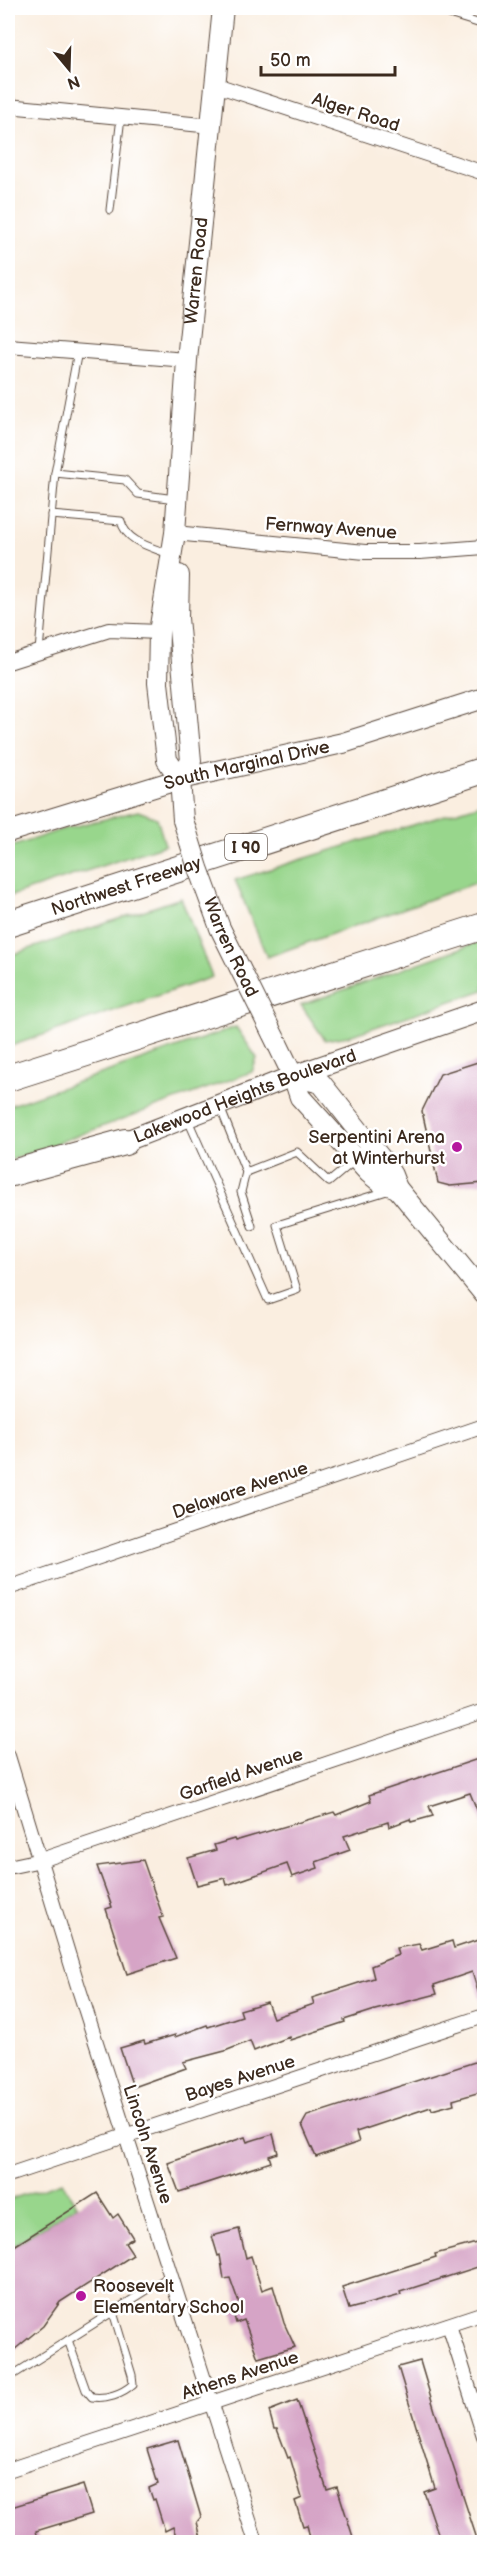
<svg xmlns="http://www.w3.org/2000/svg" width="492" height="2550" viewBox="0 0 492 2550" font-family="'Balsamiq Sans',sans-serif">
<style>
.green{fill:#98d68c;stroke:#6a8055;stroke-width:1.5}
.building{fill:#d6a4c6}
.lines{fill:none;stroke-linecap:round;stroke-linejoin:round}
.service-casing{stroke:#58473b;stroke-width:9}
.minor-casing{stroke:#58473b;stroke-width:16}
.secondary-casing{stroke:#58473b;stroke-width:22}
.motorway-casing{stroke:#58473b;stroke-width:28}
.service{stroke:#fff;stroke-width:7}
.minor{stroke:#fff;stroke-width:14}
.secondary{stroke:#fff;stroke-width:20}
.motorway{stroke:#fff;stroke-width:26}
.secondary-bridge-casing{stroke:#58473b;stroke-width:22;stroke-linecap:butt}
.secondary-bridge{stroke:#fff;stroke-width:20}
.poi-dot{fill:#b5179e;stroke:#fff;stroke-width:2}
.labels{text-anchor:middle;stroke-width:5;stroke-linejoin:round;paint-order:stroke}
.shield{fill:#fff;stroke:#766a62;stroke-width:1.5}
.shield-label{font-size:16px;font-weight:bold;fill:#3b2a1e}
.street-label{font-size:18px;fill:#3b2a1e;stroke:#fff}
.poi-label{font-size:18px;fill:#3b2a1e;stroke:#fff;text-anchor:end}
</style>
<rect width="100%" height="100%" fill="#fff"/>
<filter id="ink" filterUnits="userSpaceOnUse"><feTurbulence type="fractalNoise" baseFrequency=".0167" numOctaves="2"/><feDisplacementMap in="SourceGraphic" scale="12" xChannelSelector="R" yChannelSelector="G"/><feConvolveMatrix kernelMatrix="1 2 1 2 8 2 1 2 1" color-interpolation-filters="sRGB"/></filter>
<filter id="wash" filterUnits="userSpaceOnUse"><feTurbulence type="fractalNoise" baseFrequency=".008" numOctaves="4" result="noise"/><feDisplacementMap in="SourceGraphic" scale="24" xChannelSelector="R" yChannelSelector="G"/><feGaussianBlur stdDeviation="1.35" result="paint"/><feColorMatrix in="noise" values="0 0 0 0 0 0 0 0 0 0 0 0 0 0 0 0 0 1.4 0 .05"/><feComposite in="paint" operator="in"/></filter>
<g filter="url(#wash)">
<rect width="100%" height="100%" fill="#faeee0"/>
<g class="green">
<path d="M484 803V880L267 957 235 880Z"/>
<path d="M138 811 157 818 165 845 8 897V848L60 830Z"/>
<path d="M181 898 212 977 8 1047V956Z"/>
<path d="M484 940V990L349 1036 325 1040 301 1005Z"/>
<path d="M236 1027 257 1058 252 1072 8 1161V1106Z"/>
<path d="M62 2182 77 2206 8 2249V2200Z"/>
</g>
<g id="blocks">
<g class="building">
<path d="M484 1060V1183L450 1186 438 1183 422 1111 440 1074Z"/>
<path d="M484 1757V1827L470 1793 429 1806 433 1816 411 1822 410 1819 389 1827 388 1822 344 1836 350 1850 316 1862 318 1868 292 1877 287 1864 227 1885 225 1878 197 1885 188 1858 216 1850 214 1845 234 1839 235 1841 334 1812 336 1815 371 1801 369 1795Z"/>
<path d="M143 1860 163 1917 159 1918 176 1958 127 1974 106 1909 112 1907 97 1866Z"/>
<path d="M484 1938V2000L481 2001 472 1972 434 1985 437 1994 375 2010 344 2020 345 2022 290 2040 289 2037 254 2051 250 2041 225 2051 183 2062 186 2068 133 2087 120 2048 144 2041 145 2044 175 2035V2037L207 2025 208 2027 242 2016 240 2010 267 2002 273 2018 314 2004 312 1998 374 1978 371 1966 398 1955 396 1948 419 1944 422 1950 452 1941 454 1948Z"/>
<path d="M484 2059V2091L453 2100 454 2104 432 2110 431 2107 356 2132 359 2142 316 2157 302 2125 307 2116Z"/>
<path d="M273 2134 278 2153 269 2156 271 2162 179 2192 168 2163 245 2137 247 2142Z"/>
<path d="M97 2193 113 2218 118 2214 133 2238 125 2243 133 2255 60 2302 43 2326 8 2355V2250Z"/>
<path d="M239 2229 246 2258 251 2256 262 2290 273 2286 284 2323 295 2347 258 2358 244 2320 236 2323 232 2309 240 2306 230 2278 224 2279 220 2255 218 2256 212 2236Z"/>
<path d="M484 2241V2265L400 2292 401 2295 349 2309 342 2287 436 2257 435 2254Z"/>
<path d="M420 2361 435 2411 478 2542H441L424 2492 435 2488 398 2367Z"/>
<path d="M297 2400 327 2490 337 2487 354 2540 347 2542H311L307 2525 303 2526 295 2501 302 2498 290 2457 288 2458 277 2429H274L269 2411Z"/>
<path d="M178 2440 201 2517 197 2522 202 2542H178L173 2527 165 2531 155 2499 153 2500 149 2488 158 2484 147 2449Z"/>
<path d="M83 2485 92 2514 36 2531 39 2542H8V2508Z"/>
</g>
</g>
</g>
<g filter="url(#ink)">
<use href="#blocks" fill-opacity="0" stroke="#58473b" stroke-width="1.5"/>
<g class="lines">
<defs>
<g id="service">
<path d="M430 8 484 25"/>
<path d="M463 18 466 8"/>
<path d="M110 210 121 117"/>
<path d="M55 473 125 480 138 494 175 499"/>
<path d="M51 515 121 521C126 542 151 547 169 554"/>
<path d="M39 651 55 473 78 351"/>
<path d="M220 1107 246 1172 297 1152 329 1182 354 1161"/>
<path d="M188 1120 268 1300 297 1290 277 1225 387 1191"/>
<path d="M246 1172 241 1192 252 1226"/>
<path d="M68 2340 86 2390 92 2397C106 2399 122 2394 133 2384L132 2375 113 2312"/>
<path d="M8 2378 171 2275"/>
</g>
<g id="minor">
<path d="M216 85 484 173"/>
<path d="M8 106 212 126"/>
<path d="M8 346 187 360"/>
<path d="M175 533 365 552H420L484 547"/>
<path d="M8 662 109 630 159 632"/>
<path d="M8 1588 484 1426"/>
<path d="M8 1756 77 1983 256 2542"/>
<path d="M8 1867 41 1860 484 1711"/>
<path d="M8 2175 484 2016"/>
<path d="M449 2325 484 2436"/>
<path d="M8 2470 484 2313"/>
</g>
<g id="secondary">
<path d="M179 575 178 618 191 761 180 779"/>
<path id="s1" d="M183 820 180 779 167 760 158 683 159 632 175 533 187 360 223 8"/>
<path id="s2" d="M8 832 180 779 343 743 484 698"/>
<path d="M277 1043 293 1076 300 1097 369 1173 380 1182 397 1188"/>
<path d="M293 1076 321 1083 383 1161 392 1175 397 1188 484 1294"/>
<path id="s3" d="M113 1146 293 1076 484 1010"/>
</g>
<g id="motorway">
<path id="s4" d="M8 924 484 770"/>
<path d="M8 1078 484 926"/>
<path d="M8 1174 125 1142"/>
</g>
</defs>
<use href="#service" class="service-casing"/>
<use href="#minor" class="minor-casing"/>
<use href="#secondary" class="secondary-casing"/>
<use href="#motorway" class="motorway-casing"/>
<use href="#service" class="service"/>
<use href="#minor" class="minor"/>
<use href="#secondary" class="secondary"/>
<use href="#motorway" class="motorway"/>
<defs>
<g id="secondary-bridge">
<path id="s5" d="M183 820 198 868 220 928 277 1043"/>
</g>
</defs>
<use href="#secondary-bridge" class="secondary-bridge-casing"/>
<use href="#secondary-bridge" class="secondary-bridge"/>
</g>
</g>
<g class="poi-dot">
<circle cx="457" cy="1147" r="6"/>
<circle cx="81" cy="2296" r="6"/>
</g>
<g class="labels">
<rect class="shield" x="225" y="834" width="42" height="26" rx="4.5"/>
<g class="shield-label">
<text x="246" y="853">I 90</text>
</g>
<g class="street-label">
<text transform="translate(356 112) rotate(18)" y="6">Alger Road</text>
<text dy="6" stroke="none"><textPath href="#s1" startOffset="556">Warren Road</textPath></text>
<text transform="translate(331 528) rotate(4)" y="6">Fernway Avenue</text>
<text dy="6" stroke="none"><textPath href="#s2" startOffset="248">South Marginal Drive</textPath></text>
<text dy="6" stroke="none"><textPath href="#s4" startOffset="124">Northwest Freeway</textPath></text>
<text dy="6" stroke="none"><textPath href="#s5" startOffset="136">Warren Road</textPath></text>
<text dy="6" stroke="none"><textPath href="#s3" startOffset="141">Lakewood Heights Boulevard</textPath></text>
<text transform="translate(240 1490) rotate(-19)" y="6">Delaware Avenue</text>
<text transform="translate(241 1774) rotate(-19)" y="6">Garfield Avenue</text>
<text transform="translate(240 2078) rotate(-18)" y="6">Bayes Avenue</text>
<text transform="translate(148 2144) rotate(72)" y="6">Lincoln Avenue</text>
<text transform="translate(240 2375) rotate(-18)" y="6">Athens Avenue</text>
</g>
<g class="poi-label">
<text x="445" y="1143">Serpentini Arena<tspan x="445" dy="21">at Winterhurst</tspan></text>
<text x="93" y="2292" text-anchor="start">Roosevelt<tspan x="93" dy="21">Elementary School</tspan></text>
</g>
</g>
<rect width="492" height="2550" fill="none" stroke="#fff" stroke-width="30"/>
<g transform="translate(69 69) rotate(161)" stroke="#ffffff" stroke-width="4.5" paint-order="stroke">
<path d="M0-4.5L10 22L0 15L-10 22Z" fill="#3b2a1e"/>
<text y="-9" font-size="16" font-weight="bold" text-anchor="middle" fill="#3b2a1e">N</text>
</g>
<path d="M261 66v9h134v-9" fill="none" stroke="#3b2a1e" stroke-width="3"/>
<text x="270" y="66" font-size="18" fill="#3b2a1e" stroke="#ffffff" stroke-width="4.5" paint-order="stroke">50 m</text>
</svg>
